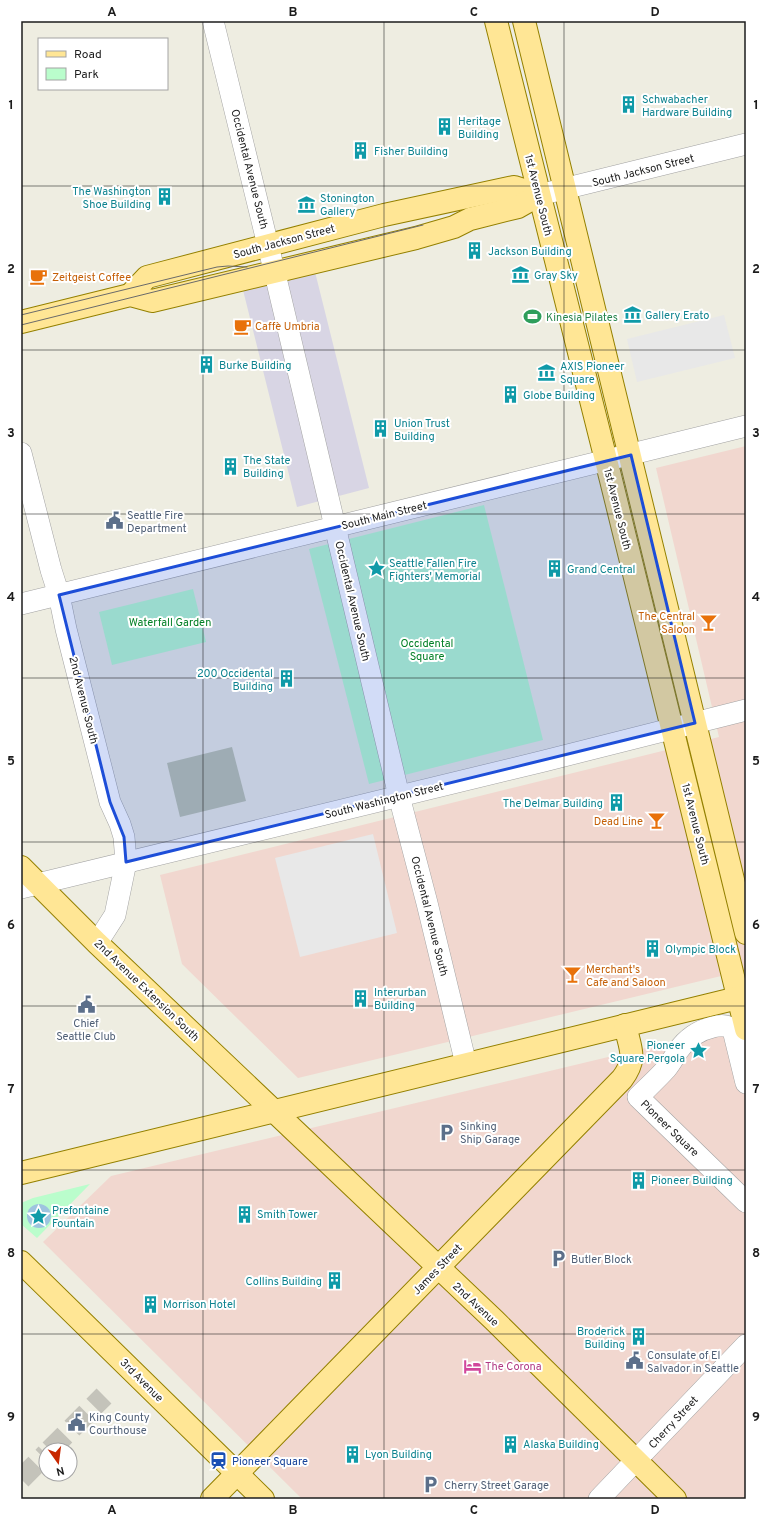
<svg xmlns="http://www.w3.org/2000/svg" width="767" height="1520" viewBox="0 0 767 1520" font-family="Overpass,sans-serif">
<style>
.commercial{fill:#f1d7cf}
.construction{fill:#bfc3ac}
.park{fill:#bafdcc}
.parking{fill:#e8e8e8}
.plaza{fill:#d8d5e4}
.water{fill:#9ec4df}
.lines{fill:none;stroke-linecap:round;stroke-linejoin:round}
.minor-tunnel{stroke:#c4c3ba;stroke-width:21;stroke-dasharray:21 10;stroke-linecap:butt}
.minor-casing{stroke:#a3a3a3;stroke-width:22}
.major-casing{stroke:#948000;stroke-width:24}
.minor{stroke:#fff;stroke-width:21}
.major{stroke:#ffe695;stroke-width:22}
.tram{stroke:#6a6a6a;stroke-width:1}
.marked{fill:#1d4ed8;fill-opacity:0.2;stroke:#1d4ed8;stroke-width:3;stroke-linejoin:round}
.grid{fill:none;stroke:#1c1c1c;stroke-width:1;stroke-opacity:0.55}
.labels{text-anchor:middle;stroke-width:4;stroke-linejoin:round;paint-order:stroke}
.culture-label{font-size:11px;fill:#0d838f;stroke:#fff;text-anchor:start}
.street-label{font-size:11px;fill:#1c1c1c;stroke:#fff}
.food-label{font-size:11px;fill:#c56008;stroke:#fff;text-anchor:start}
.leisure-label{font-size:11px;fill:#27864d;stroke:#fff;text-anchor:start}
.service-label{font-size:11px;fill:#4e5e75;stroke:#fff;text-anchor:start}
.park-label{font-size:11px;fill:#048027;stroke:#fff}
.hotel-label{font-size:11px;fill:#b23c85;stroke:#fff;text-anchor:start}
.transit-label{font-size:11px;fill:#164399;stroke:#fff;text-anchor:start}
.neatline{fill:none;stroke:#1c1c1c;stroke-width:1.5}
.grid-label{font-size:13px;text-anchor:middle;font-weight:bold;fill:#1c1c1c}
</style>
<rect width="100%" height="100%" fill="#eeede1"/>
<g class="commercial">
<path d="M746 446V970L298 1078 182 964 160 875 719 737 656 468Z"/>
<path d="M746 1024V1499H302L43 1242 111 1176Z"/>
</g>
<path class="construction" d="M232 747 246 801 180 817 167 763Z"/>
<g class="park">
<path d="M484 505 543 740 369 784 309 549Z"/>
<path d="M193 589 206 642 112 665 99 612Z"/>
<path d="M90 1184 37 1238 21 1224V1203L33 1198Z"/>
</g>
<g class="parking">
<path d="M724 315 735 358 637 382 627 339Z"/>
<path d="M373 834 397 933 300 957 275 858Z"/>
</g>
<path class="plaza" d="M314 268 369 488 297 507 242 286Z"/>
<circle class="water" cx="39" cy="1216" r="12"/>
<g class="lines">
<g class="minor-tunnel">
<path d="M50 1450 104 1396"/>
<path d="M21 1479 46 1454"/>
</g>
<defs>
<g id="minor">
<path d="M213 21 276 278 399 796 427 903 466 1064"/>
<path d="M539 195 746 144"/>
<path d="M21 453 51 570 59 595 66 629 110 802 120 824 124 837 126 862 115 915 97 943"/>
<path d="M21 604 746 426"/>
<path d="M21 888 544 761 746 710"/>
<path d="M746 1083 733 1030C727 1024 720 1025 713 1027 699 1030 686 1039 678 1051 674 1057 671 1063 666 1069 657 1079 647 1088 638 1097L746 1202"/>
<path d="M599 1499 746 1345"/>
</g>
<g id="major">
<path d="M496 21 611 480 746 1029"/>
<path d="M524 21 746 933"/>
<path d="M130 295 147 277 384 215 514 187 539 195"/>
<path d="M21 322 130 295 152 301 416 238 454 227 470 219 518 207 539 195"/>
<path d="M21 867 97 943 494 1320 675 1499"/>
<path d="M21 1173 746 996"/>
<path d="M21 1262 263 1499"/>
<path d="M212 1499 622 1079C638 1058 630 1049 625 1025"/>
</g>
</defs>
<use href="#minor" class="minor-casing"/>
<use href="#major" class="major-casing"/>
<use href="#minor" class="minor"/>
<use href="#major" class="major"/>
<g class="tram">
<path d="M21 315 217 267 228 266 247 267"/>
<path d="M21 325 423 225"/>
</g>
</g>
<path class="marked" d="M631 455 695 723 126 862 124 837 110 802 59 595Z"/>
<path class="grid" d="M203 21V1499M384 21V1499M564 21V1499M21 186H746M21 350H746M21 514H746M21 678H746M21 842H746M21 1006H746M21 1170H746M21 1334H746"/>
<defs>
<symbol id="building-bare" viewBox="-9 -9 18 18"><path d="M-4-6H4V6H1V3H-1V6H-4ZM-2.5-4.3h1.7v1.8h-1.7ZM.8-4.3h1.7v1.8H.8ZM-2.5-1h1.7V.8h-1.7ZM.8-1h1.7V.8H.8Z" fill="#0f9aa8" stroke="#fff" stroke-width="2.5" paint-order="stroke"/></symbol>
<symbol id="museum-bare" viewBox="-9 -9 18 18"><path d="M0-6L6-3V-2H-6V-3ZM-5-1h2V3h-2ZM-1-1h2V3h-2ZM3-1h2V3H3ZM-6 4H6V6H-6Z" fill="#0f9aa8" stroke="#fff" stroke-width="2.5" paint-order="stroke"/></symbol>
<symbol id="cafe-bare" viewBox="-9 -9 18 18"><path d="M-5.5-4.5H6V0H3Q3 3.5 0 3.5H-2.5Q-5.5 3.5-5.5 0ZM3-3.2v2h1.7v-2ZM-6 4.5H4V6H-6Z" fill="#e8710a" stroke="#fff" stroke-width="2.5" paint-order="stroke"/></symbol>
<symbol id="stadium-bare" viewBox="-9 -9 18 18"><path d="M0-5a6.5 5 0 1 0 0 10a6.5 5 0 1 0 0-10ZM-3.5-1.8h7v3.6h-7Z" fill="#2e9e5b" stroke="#fff" stroke-width="2.5" paint-order="stroke"/></symbol>
<symbol id="civic-bare" viewBox="-9 -9 18 18"><path d="M-.6-6.5H3V-4.5H.6V-3L4-1V1h2V6H-6V1h2V-1L-.6-3ZM-1.2 2.5V6h2.4V2.5Z" fill="#5c6f8a" stroke="#fff" stroke-width="2.5" paint-order="stroke"/></symbol>
<symbol id="sight-bare" viewBox="-9 -9 18 18"><path d="M0-6L1.8-2.2L6-1.7L2.9 1.2L3.7 5.4L0 3.3L-3.7 5.4L-2.9 1.2L-6-1.7L-1.8-2.2Z" fill="#0f9aa8" stroke="#fff" stroke-width="2.5" paint-order="stroke"/></symbol>
<symbol id="bar-bare" viewBox="-9 -9 18 18"><path d="M-6-5H6L.8 .8V4.5H3.5V6h-7V4.5H-.8V.8Z" fill="#e8710a" stroke="#fff" stroke-width="2.5" paint-order="stroke"/></symbol>
<symbol id="parking-bare" viewBox="-9 -9 18 18"><path d="M-3.5-5.5H1a3.5 3.5 0 0 1 0 7H-1V5.5H-3.5ZM-1-3.4V-.6H.8a1.4 1.4 0 0 0 0-2.8Z" fill="#5c6f8a" stroke="#fff" stroke-width="2.5" paint-order="stroke"/></symbol>
<symbol id="hotel-bare" viewBox="-9 -9 18 18"><path d="M-6-4.5h1.5V1H6V5H4.5V3h-9V5H-6ZM-4 0a1.8 1.8 0 1 1 3.6 0ZM.5 0V-2.5h3Q6-2.5 6 0Z" fill="#d1479c" stroke="#fff" stroke-width="2.5" paint-order="stroke"/></symbol>
<symbol id="station-bare" viewBox="-9 -9 18 18"><path d="M-3-6H3Q5-6 5-4V2Q5 4 3 4L4.5 6H3L1.5 4h-3L-3 6H-4.5L-3 4Q-5 4-5 2V-4Q-5-6-3-6ZM-3.5-4v3h7v-3ZM-3.5 1v1.5H-2V1ZM2 1v1.5H3.5V1Z" fill="#1a4fb4" stroke="#fff" stroke-width="2.5" paint-order="stroke"/></symbol>
</defs>
<g fill-rule="evenodd">
<use href="#building-bare" x="616" y="92" width="25" height="25"/>
<use href="#building-bare" x="432" y="114" width="25" height="25"/>
<use href="#building-bare" x="348" y="138" width="25" height="25"/>
<use href="#building-bare" x="152" y="184" width="25" height="25"/>
<use href="#museum-bare" x="294" y="192" width="25" height="25"/>
<use href="#building-bare" x="462" y="238" width="25" height="25"/>
<use href="#museum-bare" x="508" y="262" width="25" height="25"/>
<use href="#cafe-bare" x="26" y="264" width="25" height="25"/>
<use href="#museum-bare" x="620" y="302" width="25" height="25"/>
<use href="#stadium-bare" x="520" y="304" width="25" height="25"/>
<use href="#cafe-bare" x="230" y="314" width="25" height="25"/>
<use href="#building-bare" x="194" y="352" width="25" height="25"/>
<use href="#museum-bare" x="534" y="360" width="25" height="25"/>
<use href="#building-bare" x="498" y="382" width="25" height="25"/>
<use href="#building-bare" x="368" y="416" width="25" height="25"/>
<use href="#building-bare" x="218" y="454" width="25" height="25"/>
<use href="#civic-bare" x="102" y="508" width="25" height="25"/>
<use href="#sight-bare" x="364" y="556" width="25" height="25"/>
<use href="#building-bare" x="542" y="556" width="25" height="25"/>
<use href="#bar-bare" x="696" y="610" width="25" height="25"/>
<use href="#building-bare" x="274" y="666" width="25" height="25"/>
<use href="#building-bare" x="604" y="790" width="25" height="25"/>
<use href="#bar-bare" x="644" y="808" width="25" height="25"/>
<use href="#building-bare" x="640" y="936" width="25" height="25"/>
<use href="#bar-bare" x="560" y="962" width="25" height="25"/>
<use href="#building-bare" x="348" y="986" width="25" height="25"/>
<use href="#civic-bare" x="74" y="992" width="25" height="25"/>
<use href="#sight-bare" x="686" y="1038" width="25" height="25"/>
<use href="#parking-bare" x="434" y="1120" width="25" height="25"/>
<use href="#building-bare" x="626" y="1168" width="25" height="25"/>
<use href="#building-bare" x="232" y="1202" width="25" height="25"/>
<use href="#sight-bare" x="26" y="1204" width="25" height="25"/>
<use href="#parking-bare" x="546" y="1246" width="25" height="25"/>
<use href="#building-bare" x="322" y="1268" width="25" height="25"/>
<use href="#building-bare" x="138" y="1292" width="25" height="25"/>
<use href="#building-bare" x="626" y="1324" width="25" height="25"/>
<use href="#civic-bare" x="622" y="1348" width="25" height="25"/>
<use href="#hotel-bare" x="460" y="1354" width="25" height="25"/>
<use href="#civic-bare" x="64" y="1410" width="25" height="25"/>
<use href="#building-bare" x="498" y="1432" width="25" height="25"/>
<use href="#building-bare" x="340" y="1442" width="25" height="25"/>
<use href="#station-bare" x="206" y="1448" width="25" height="25"/>
<use href="#parking-bare" x="418" y="1472" width="25" height="25"/>
</g>
<g class="labels">
<g class="culture-label">
<text x="642" y="103">Schwabacher<tspan x="642" dy="13">Hardware Building</tspan></text>
<text x="458" y="125">Heritage<tspan x="458" dy="13">Building</tspan></text>
<text x="374" y="155">Fisher Building</text>
<text x="151" y="195" text-anchor="end">The Washington<tspan x="151" dy="13">Shoe Building</tspan></text>
<text x="320" y="202">Stonington<tspan x="320" dy="13">Gallery</tspan></text>
<text x="488" y="255">Jackson Building</text>
<text x="534" y="279">Gray Sky</text>
<text x="645" y="319">Gallery Erato</text>
<text x="219" y="369">Burke Building</text>
<text x="560" y="370">AXIS Pioneer<tspan x="560" dy="13">Square</tspan></text>
<text x="523" y="399">Globe Building</text>
<text x="394" y="427">Union Trust<tspan x="394" dy="13">Building</tspan></text>
<text x="243" y="464">The State<tspan x="243" dy="13">Building</tspan></text>
<text x="389" y="567">Seattle Fallen Fire<tspan x="389" dy="13">Fighters' Memorial</tspan></text>
<text x="567" y="573">Grand Central</text>
<text x="273" y="677" text-anchor="end">200 Occidental<tspan x="273" dy="13">Building</tspan></text>
<text x="603" y="807" text-anchor="end">The Delmar Building</text>
<text x="665" y="953">Olympic Block</text>
<text x="374" y="996">Interurban<tspan x="374" dy="13">Building</tspan></text>
<text x="685" y="1049" text-anchor="end">Pioneer<tspan x="685" dy="13">Square Pergola</tspan></text>
<text x="651" y="1184">Pioneer Building</text>
<text x="52" y="1214">Prefontaine<tspan x="52" dy="13">Fountain</tspan></text>
<text x="257" y="1218">Smith Tower</text>
<text x="322" y="1285" text-anchor="end">Collins Building</text>
<text x="163" y="1308">Morrison Hotel</text>
<text x="625" y="1335" text-anchor="end">Broderick<tspan x="625" dy="13">Building</tspan></text>
<text x="523" y="1448">Alaska Building</text>
<text x="365" y="1458">Lyon Building</text>
</g>
<g class="street-label">
<text transform="translate(250 169) rotate(76)" y="4">Occidental Avenue South</text>
<text transform="translate(643 170) rotate(-14)" y="4">South Jackson Street</text>
<text transform="translate(539 195) rotate(76)" y="4">1st Avenue South</text>
<text transform="translate(284 241) rotate(-15)" y="4">South Jackson Street</text>
<text transform="translate(618 509) rotate(76)" y="4">1st Avenue South</text>
<text transform="translate(384 515) rotate(-14)" y="4">South Main Street</text>
<text transform="translate(353 601) rotate(77)" y="4">Occidental Avenue South</text>
<text transform="translate(84 700) rotate(76)" y="4">2nd Avenue South</text>
<text transform="translate(384 800) rotate(-14)" y="4">South Washington Street</text>
<text transform="translate(696 824) rotate(76)" y="4">1st Avenue South</text>
<text transform="translate(430 916) rotate(76)" y="4">Occidental Avenue South</text>
<text transform="translate(147 990) rotate(44)" y="4">2nd Avenue Extension South</text>
<text transform="translate(670 1128) rotate(44)" y="4">Pioneer Square</text>
<text transform="translate(437 1269) rotate(-46)" y="4">James Street</text>
<text transform="translate(476 1304) rotate(43)" y="4">2nd Avenue</text>
<text transform="translate(142 1380) rotate(45)" y="4">3rd Avenue</text>
<text transform="translate(673 1422) rotate(-47)" y="4">Cherry Street</text>
</g>
<g class="food-label">
<text x="52" y="281">Zeitgeist Coffee</text>
<text x="255" y="330">Caffè Umbria</text>
<text x="695" y="620" text-anchor="end">The Central<tspan x="695" dy="13">Saloon</tspan></text>
<text x="643" y="825" text-anchor="end">Dead Line</text>
<text x="586" y="973">Merchant's<tspan x="586" dy="13">Cafe and Saloon</tspan></text>
</g>
<g class="leisure-label">
<text x="546" y="321">Kinesia Pilates</text>
</g>
<g class="service-label">
<text x="127" y="519">Seattle Fire<tspan x="127" dy="13">Department</tspan></text>
<text x="86" y="1027" text-anchor="middle">Chief<tspan x="86" dy="13">Seattle Club</tspan></text>
<text x="460" y="1130">Sinking<tspan x="460" dy="13">Ship Garage</tspan></text>
<text x="571" y="1263">Butler Block</text>
<text x="647" y="1359">Consulate of El<tspan x="647" dy="13">Salvador in Seattle</tspan></text>
<text x="89" y="1421">King County<tspan x="89" dy="13">Courthouse</tspan></text>
<text x="444" y="1489">Cherry Street Garage</text>
</g>
<g class="park-label">
<text x="170" y="626">Waterfall Garden</text>
<text x="427" y="647">Occidental<tspan x="427" dy="13">Square</tspan></text>
</g>
<g class="hotel-label">
<text x="485" y="1370">The Corona</text>
</g>
<g class="transit-label">
<text x="232" y="1465">Pioneer Square</text>
</g>
</g>
<rect width="767" height="1520" fill="none" stroke="#ffffff" stroke-width="44"/>
<rect x="38" y="38" width="130" height="52" fill="#ffffff" stroke="#a4a4a4"/>
<rect x="46" y="51" width="20" height="6" fill="#ffe695" stroke="#a4a4a4"/>
<text x="74" y="58" font-size="12" fill="#1c1c1c">Road</text>
<rect x="46" y="68" width="20" height="12" fill="#bafdcc" stroke="#a4a4a4"/>
<text x="74" y="78" font-size="12" fill="#1c1c1c">Park</text>
<g transform="translate(58 1462) rotate(166)"><circle r="19" fill="#ffffff" stroke="#a4a4a4"/>
<path d="M0-3L7 15L0 10L-7 15Z" fill="#c82700"/>
<text y="-6" font-size="11" font-weight="bold" text-anchor="middle" fill="#1c1c1c">N</text>
</g>
<rect x="22" y="22" width="723" height="1476" class="neatline"/>
<g class="grid-label">
<text x="112" y="16">A</text>
<text x="293" y="16">B</text>
<text x="474" y="16">C</text>
<text x="655" y="16">D</text>
<text x="11" y="109">1</text>
<text x="756" y="109">1</text>
<text x="11" y="273">2</text>
<text x="756" y="273">2</text>
<text x="11" y="437">3</text>
<text x="756" y="437">3</text>
<text x="11" y="601">4</text>
<text x="756" y="601">4</text>
<text x="11" y="765">5</text>
<text x="756" y="765">5</text>
<text x="11" y="929">6</text>
<text x="756" y="929">6</text>
<text x="11" y="1093">7</text>
<text x="756" y="1093">7</text>
<text x="11" y="1257">8</text>
<text x="756" y="1257">8</text>
<text x="11" y="1421">9</text>
<text x="756" y="1421">9</text>
<text x="112" y="1514">A</text>
<text x="293" y="1514">B</text>
<text x="474" y="1514">C</text>
<text x="655" y="1514">D</text>
</g>
</svg>
